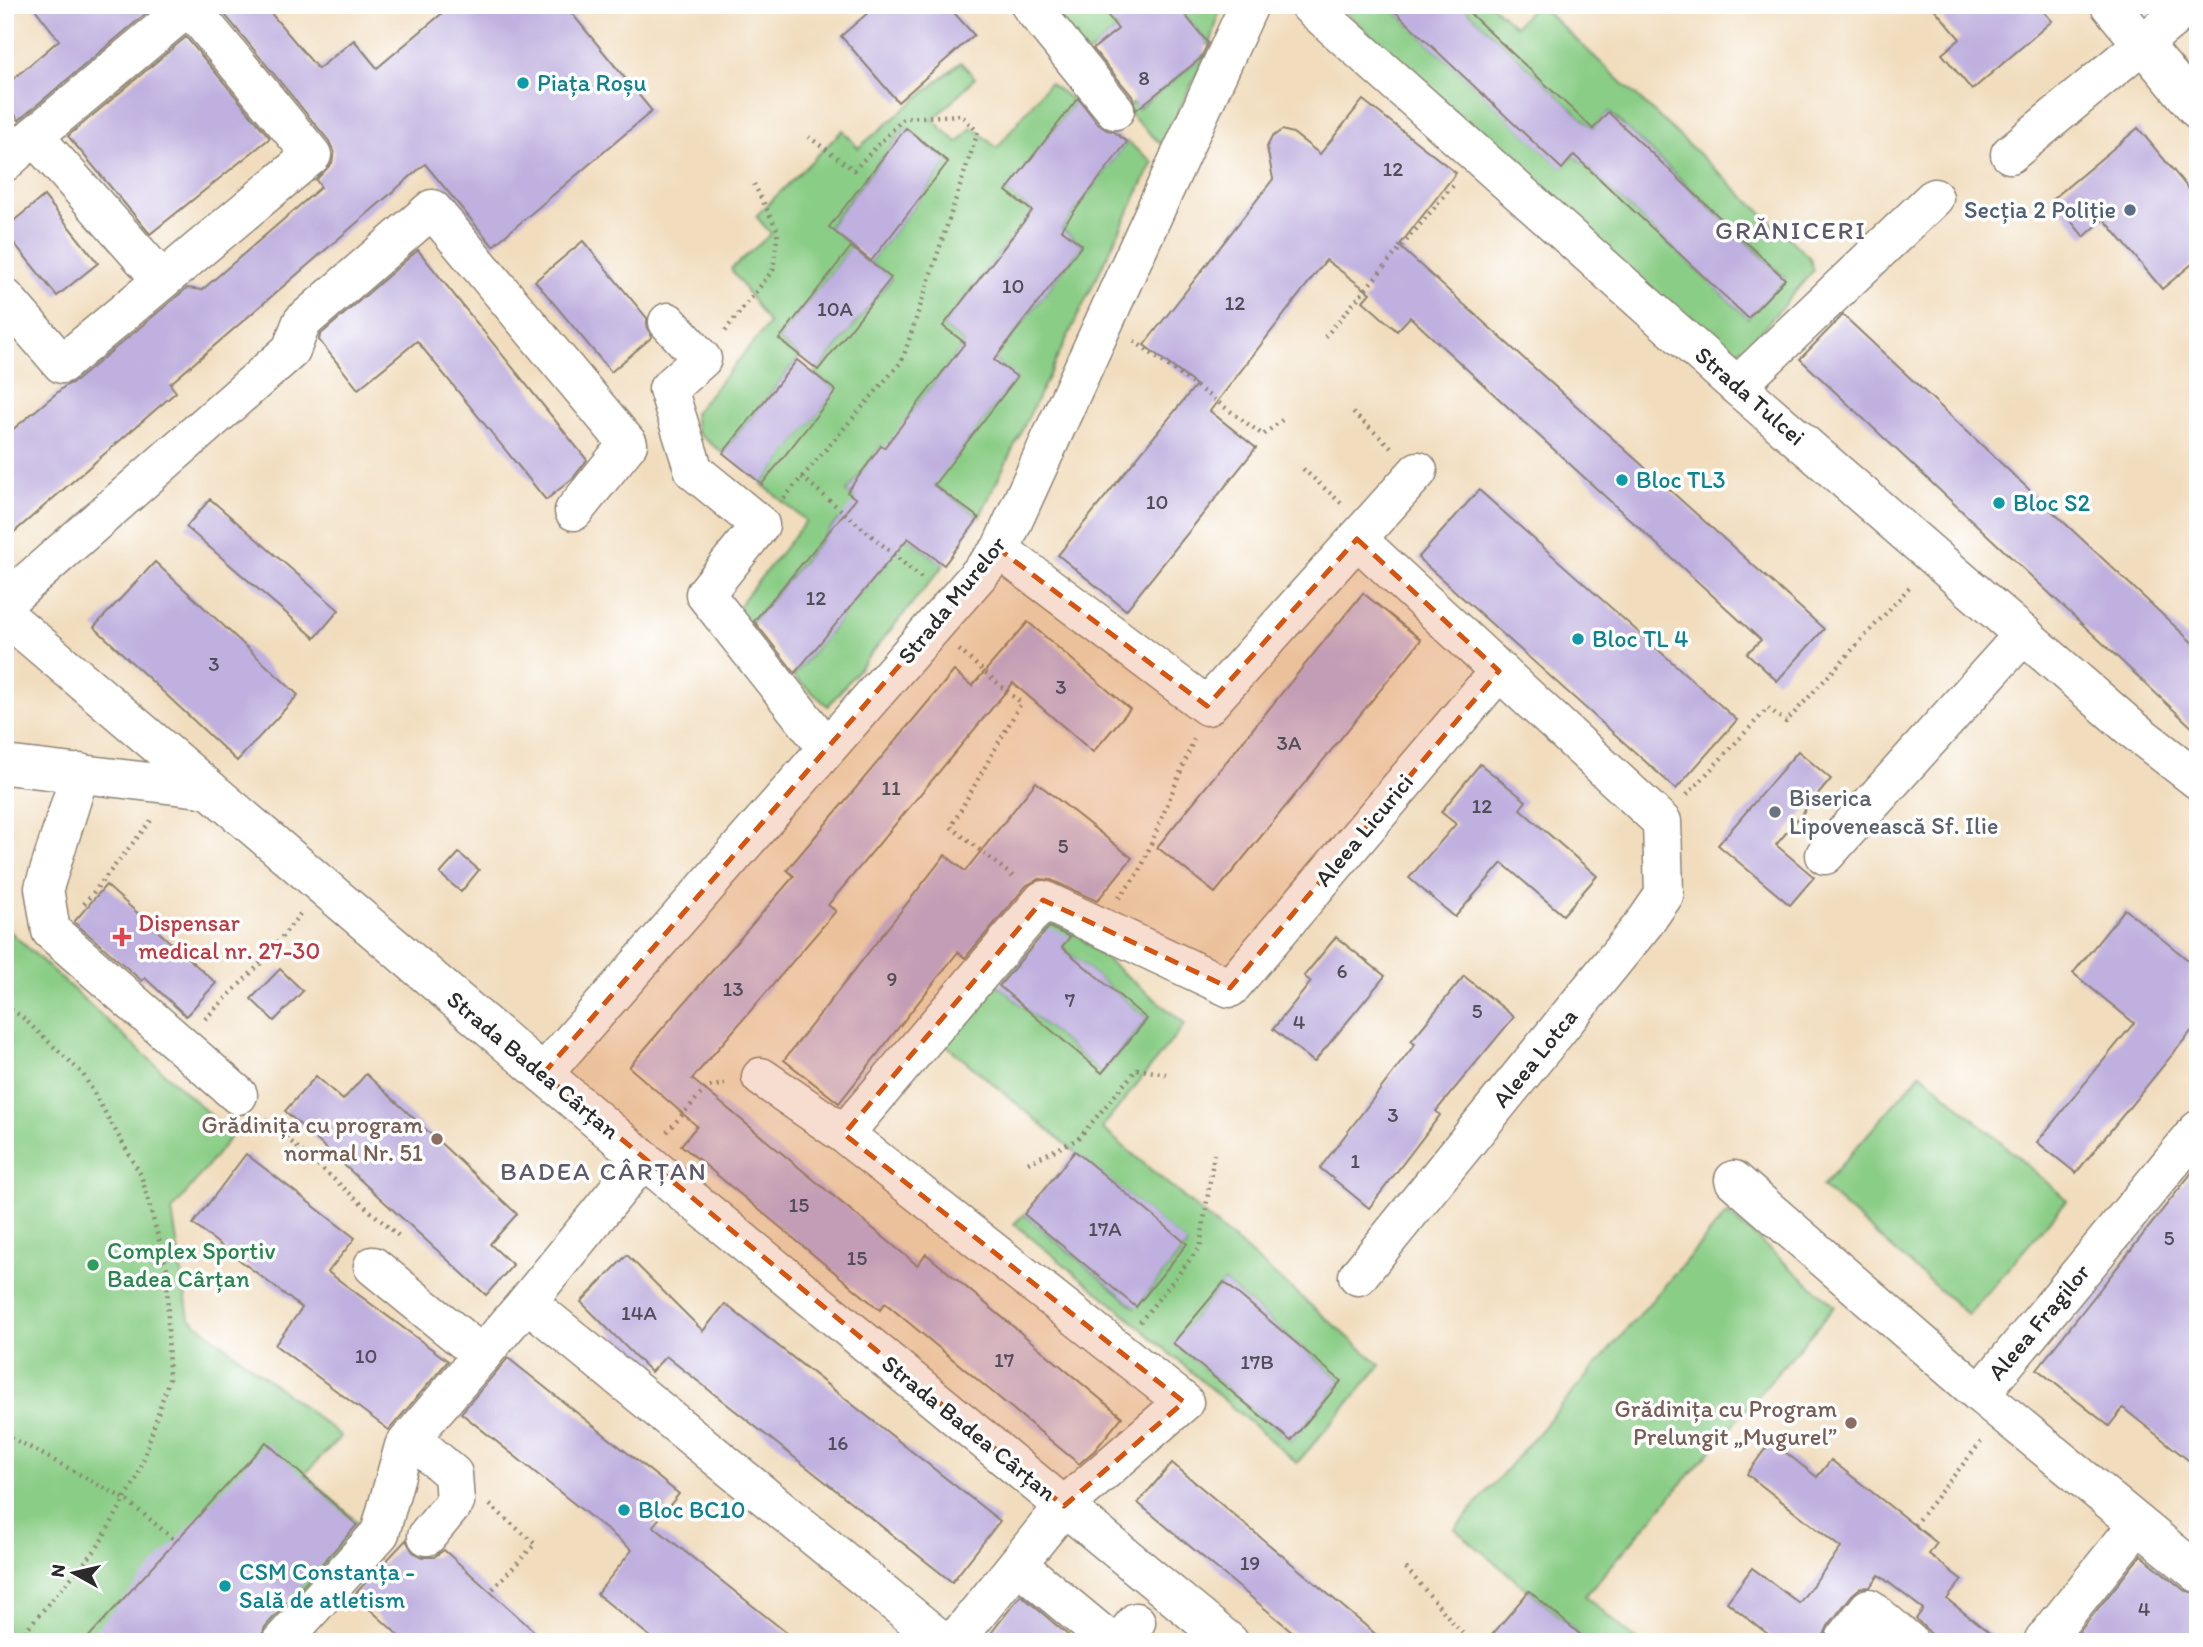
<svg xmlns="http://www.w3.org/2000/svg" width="2203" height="1647" viewBox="0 0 2203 1647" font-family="Itim,sans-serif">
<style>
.green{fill:#8acd86;stroke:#5a7c58;stroke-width:2;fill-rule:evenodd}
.building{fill:#bfb0df}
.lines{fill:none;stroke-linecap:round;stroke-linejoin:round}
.minor-casing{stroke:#8e8474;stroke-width:41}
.path{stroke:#8e8474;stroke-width:4.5;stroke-dasharray:2 5;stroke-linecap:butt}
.minor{stroke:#fff;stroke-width:38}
.marked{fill:#d5540f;fill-opacity:0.2;stroke:#d5540f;stroke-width:5;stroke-dasharray:14 9;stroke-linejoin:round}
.culture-dot{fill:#0f9aa8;stroke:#fff;stroke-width:2.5}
.service-dot{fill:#5c6f8a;stroke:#fff;stroke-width:2.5}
.worship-dot{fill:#6b7280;stroke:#fff;stroke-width:2.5}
.health-dot{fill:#e0444e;stroke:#fff;stroke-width:2.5}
.education-dot{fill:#8d6e63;stroke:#fff;stroke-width:2.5}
.leisure-dot{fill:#2e9e5b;stroke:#fff;stroke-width:2.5}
.labels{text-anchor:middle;stroke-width:7;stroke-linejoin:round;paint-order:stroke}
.number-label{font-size:21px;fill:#504c58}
.culture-label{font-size:24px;fill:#0d838f;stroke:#fff;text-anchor:start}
.service-label{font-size:24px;fill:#4e5e75;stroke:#fff;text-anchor:end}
.street-label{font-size:24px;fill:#2b2b2b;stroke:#fff}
.worship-label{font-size:24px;fill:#5b616d;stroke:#fff;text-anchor:start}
.health-label{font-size:24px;fill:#be3a42;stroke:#fff;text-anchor:start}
.education-label{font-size:24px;fill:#785e54;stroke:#fff;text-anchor:end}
.leisure-label{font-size:24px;fill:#27864d;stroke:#fff;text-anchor:start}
.neighbourhood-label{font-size:26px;letter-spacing:2px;fill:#5f5a6a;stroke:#fff}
</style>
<rect width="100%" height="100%" fill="#fff"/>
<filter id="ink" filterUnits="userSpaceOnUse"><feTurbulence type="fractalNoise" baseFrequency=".0143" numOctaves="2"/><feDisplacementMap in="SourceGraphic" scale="14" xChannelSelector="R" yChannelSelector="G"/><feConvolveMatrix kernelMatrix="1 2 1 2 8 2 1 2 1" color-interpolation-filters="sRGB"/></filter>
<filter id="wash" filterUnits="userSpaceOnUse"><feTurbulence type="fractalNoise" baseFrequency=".00686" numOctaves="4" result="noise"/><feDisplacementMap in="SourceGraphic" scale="28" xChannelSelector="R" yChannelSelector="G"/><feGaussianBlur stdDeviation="1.57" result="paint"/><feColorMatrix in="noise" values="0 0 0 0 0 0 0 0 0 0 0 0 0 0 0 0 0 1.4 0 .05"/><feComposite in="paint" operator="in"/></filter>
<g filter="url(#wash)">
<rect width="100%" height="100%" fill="#f1ddbe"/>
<g class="green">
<path d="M1044 5H1100L1118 29 1085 56Z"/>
<path d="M1177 5H1221L1210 46Z"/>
<path d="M1338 5H1388L1562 168 1574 155 1748 318 1785 278 1609 112 1593 129 1461 5H1491L1515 26 1536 5H1539L1810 258 1813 271 1749 345 1734 352 1714 349Z"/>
<path d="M1207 53 1162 145 1124 109 1133 103 1138 109Z"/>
<path d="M961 62 975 78 933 120 958 143 972 127 997 148 1049 83 1075 102 1007 191 1032 211 943 326 965 343 903 424 952 461 1016 378 994 360 1082 245 1061 229 1127 142 1153 162 979 518 881 446 847 492 944 565 828 706 793 676 888 561 838 520 742 634 728 619 806 521 762 484 835 391 815 374 891 279 870 262 948 162 906 128 829 226 852 246 779 339 800 356 723 453 697 433 694 413 769 324 731 269 771 234 756 216 843 130 858 148Z"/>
<path d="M1050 913 1185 1024 1102 1128 1381 1365 1297 1463 1114 1305 1014 1224 1024 1214 1135 1307 1187 1245 945 1044 993 981 1102 1073 1147 1019 1038 927ZM1224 1282 1341 1381 1291 1441 1174 1343Z"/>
<path d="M5 927 232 1135 172 1211 189 1318 341 1436 305 1474 370 1534 271 1642H5Z"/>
<path d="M1921 1073 2067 1200 1968 1315 1822 1187Z"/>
<path d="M1727 1213 1835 1306 1585 1596 1639 1642H1589L1455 1529Z"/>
</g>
<g id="blocks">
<g class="building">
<path d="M32 5H156L19 120 5 103V86L59 40Z"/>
<path d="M217 5H264L318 69 354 40 377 68 452 5H565L652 111 493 246 425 164 170 384 176 392 5 540V436L65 386 76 381 187 288 202 290 321 187 316 180 332 163 334 152 329 141Z"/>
<path d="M877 5H947L974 35 898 102 841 36Z"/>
<path d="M1100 5H1177L1208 43 1201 58 1136 110 1132 96 1093 49 1118 29Z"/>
<path d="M1388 5H1461L1593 129 1608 112 1785 279 1748 318 1574 155 1562 169Z"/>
<path d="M1931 5H2038L2052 21 1972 90 1942 54 1960 39Z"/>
<path d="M186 37 270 138 150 234 68 136Z"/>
<path d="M1078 98 1098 124 1107 130 1113 131 1127 142 1061 229 1082 245 994 360 1017 377 934 485 979 518 944 565 908 538 795 673 754 621 856 499 847 492 881 446 884 448 965 343 943 326 1032 211 1006 191Z"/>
<path d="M1363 100 1456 173 1399 246 1824 629 1777 681 1747 653 1761 640 1410 317 1397 331 1363 301 1370 293 1326 260 1210 411 1256 448 1126 610 1058 555 1196 385 1144 345 1273 179 1267 147 1272 137 1282 130 1293 133 1320 154Z"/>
<path d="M906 128 948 162 871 261 829 227Z"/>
<path d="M2138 128 2198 200V259L2162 289 2104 219 2084 237 2053 199Z"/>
<path d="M44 196 98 263 57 296 5 232V228Z"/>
<path d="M583 241 647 318V327L652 337 611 372 535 281Z"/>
<path d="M851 247 891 278 818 370 779 339Z"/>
<path d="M418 250 587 460 573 478 546 500 417 341 358 389 319 340 320 335Z"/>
<path d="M1843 315 2198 648V733L1800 359Z"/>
<path d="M797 360 836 391 762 484 723 453Z"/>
<path d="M1479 490 1737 720 1676 789 1418 558Z"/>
<path d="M210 499 339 610 315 638 186 527Z"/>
<path d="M155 562 298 695 237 761 94 627Z"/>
<path d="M1363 593 1421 640 1215 893 1157 847Z"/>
<path d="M1028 622 1130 709 1093 752 1013 683 828 905 836 911 692 1079 917 1265 926 1254 1122 1417 1095 1450 1079 1464 885 1303 880 1310 681 1145 697 1126 629 1067 794 876 787 870 954 671 972 686Z"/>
<path d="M1798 751 1831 779 1776 845 1814 877 1790 905 1718 845Z"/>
<path d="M1480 764 1526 801 1520 809 1597 876 1563 915 1502 863 1455 917 1409 878 1456 824 1441 812Z"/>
<path d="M1036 782 1132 858 1097 901 1051 880 1039 879 1027 885 965 958 958 952 839 1103 784 1060 945 855 965 871Z"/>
<path d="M459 853 479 870 461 892 440 874Z"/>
<path d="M106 885 216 983 186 1016 145 978 142 981 74 922Z"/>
<path d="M2125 909 2198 968V1023L2076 1173 2037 1142 2134 1023 2073 973Z"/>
<path d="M1049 927 1070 937 1062 947 1147 1019 1102 1073 999 986Z"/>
<path d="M1336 937 1385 976 1314 1062 1273 1029 1311 982 1304 976Z"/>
<path d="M280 969 303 991 274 1021 251 999Z"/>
<path d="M1464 976 1514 1017 1436 1111 1440 1115 1369 1208 1320 1168 1415 1044 1411 1041Z"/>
<path d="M366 1074 517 1214 490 1244 513 1265 486 1295 285 1111 316 1076 343 1100Z"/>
<path d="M1075 1151 1187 1244 1136 1307 1024 1214Z"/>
<path d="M246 1154 355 1238 328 1272 448 1361 389 1430 275 1345 302 1308 193 1224Z"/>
<path d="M2198 1165V1468L2123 1408 2109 1426 2037 1369Z"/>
<path d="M627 1255 703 1331 725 1304 1000 1521 952 1582 666 1356 651 1372 581 1302Z"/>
<path d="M1224 1282 1341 1381 1291 1441 1173 1343Z"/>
<path d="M508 1358 679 1494 653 1526 798 1642H657L597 1594 632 1550 461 1413Z"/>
<path d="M1771 1441 1817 1477 1831 1460 1937 1543 1929 1554 1962 1580 1947 1599 2001 1642H1939L1916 1619 1923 1609 1879 1575 1870 1587 1860 1588 1852 1595 1828 1626 1824 1635V1642H1778L1727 1602 1752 1568 1799 1603 1841 1548 1747 1474Z"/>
<path d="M266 1442 357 1525 265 1627 260 1642H84Z"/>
<path d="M1172 1463 1385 1642H1305L1138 1503Z"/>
<path d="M406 1540 413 1552 423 1557H434L444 1550 546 1642H406L354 1595Z"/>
<path d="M2141 1555 2184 1590 2198 1594V1627L2186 1642H2071Z"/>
<path d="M1529 1591 1589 1642H1486Z"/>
<path d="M1021 1595 1076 1642H984Z"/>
</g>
</g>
</g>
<g filter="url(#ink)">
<use href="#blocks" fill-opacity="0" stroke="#8e8474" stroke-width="2"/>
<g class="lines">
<defs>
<g id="minor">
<path d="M1030 5 1115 110"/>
<path d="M1309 5 1737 386 2131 728 2198 780"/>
<path d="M2110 5 2198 110"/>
<path d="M2010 154 2189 5"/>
<path d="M5 162 34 136 162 280"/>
<path d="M5 298 62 364 312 155 189 6 34 136"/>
<path d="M668 322 702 359 668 389 694 471 760 525 705 594 827 748"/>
<path d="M1737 386 1934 198"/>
<path d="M1357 539 1662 822 1664 895 1646 921 1358 1276"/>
<path d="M1000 550 1207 706 1418 471"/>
<path d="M5 602 291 350 302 322 432 209 628 444 574 511"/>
<path d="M5 615 643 1159 1229 1642"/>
<path d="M5 765 209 789"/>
<path d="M80 773 44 888 51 931 238 1095"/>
<path d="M1825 855 2024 634"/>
<path d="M543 1074 1000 550 1249 5"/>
<path d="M761 1077 844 1134 1184 1402 1064 1506 954 1642"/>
<path d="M2198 1130 1980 1394 2198 1573"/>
<path d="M844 1134 1043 900 1230 988 1499 671"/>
<path d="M643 1159 527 1302 943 1642"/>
<path d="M1734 1180 1980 1394"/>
<path d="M373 1266 482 1355"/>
<path d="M411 1438 453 1474 455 1502 427 1536"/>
<path d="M1034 1578 1111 1642"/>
<path d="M1845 1639 1869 1608 1909 1642"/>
<path d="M281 1642 380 1533 404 1446 527 1302"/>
<path d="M1120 1642 1136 1622"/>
<path d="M2043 1642 2138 1524"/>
</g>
</defs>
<use href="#minor" class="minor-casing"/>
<g class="path">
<path d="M725 331 773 270 778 231 754 184"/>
<path d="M1325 337 1456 182"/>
<path d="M1134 341 1263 435 1282 420"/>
<path d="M1353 413 1391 447"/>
<path d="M1303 469 1341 503"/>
<path d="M802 477 925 581"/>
<path d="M784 498 902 361 978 132 961 115 904 118 854 170 809 137"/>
<path d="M959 650 1021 703 951 827 1016 879"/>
<path d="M1687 795 1768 708 1786 722 1909 588"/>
<path d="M1119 898 1140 871 1194 739"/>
<path d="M84 904 153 818"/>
<path d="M5 1006 21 1016 83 1074 141 1175 167 1269 169 1379 138 1476 97 1548 18 1639 13 1642"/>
<path d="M205 1019 262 962 300 914"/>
<path d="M265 1119 401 1238"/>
<path d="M667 1132 707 1087 725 1084"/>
<path d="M1028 1163 1078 1139 1137 1069 1166 1074"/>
<path d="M1140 1322 1200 1247 1214 1154"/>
<path d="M5 1434 125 1499 176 1541"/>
<path d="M490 1505 535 1544 490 1592"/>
<path d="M1914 1525 1981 1442"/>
<path d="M1406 1568 1470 1642"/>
</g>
<use href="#minor" class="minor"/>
</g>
</g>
<path class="marked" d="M1357 539 1499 671 1230 988 1043 900 844 1134 1184 1402 1064 1506 543 1074 1000 550 1207 706Z"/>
<g class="culture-dot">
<circle cx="523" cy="83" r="7"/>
<circle cx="1622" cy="480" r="7"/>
<circle cx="1999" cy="503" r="7"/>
<circle cx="1578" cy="639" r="7"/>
<circle cx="624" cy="1510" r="7"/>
<circle cx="225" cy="1586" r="7"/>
</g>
<circle class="service-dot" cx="2130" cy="210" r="7"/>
<circle class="worship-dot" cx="1775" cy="812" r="7"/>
<path class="health-dot" d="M118.5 926.5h7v7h7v7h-7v7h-7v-7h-7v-7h7z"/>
<g class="education-dot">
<circle cx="437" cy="1139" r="7"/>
<circle cx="1851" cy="1423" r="7"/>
</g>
<circle class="leisure-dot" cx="93" cy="1265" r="7"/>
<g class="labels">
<g class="number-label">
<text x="1144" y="85">8</text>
<text x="1393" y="176">12</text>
<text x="1013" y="293">10</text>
<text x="1235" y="310">12</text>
<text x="835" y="316">10A</text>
<text x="1157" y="509">10</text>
<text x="816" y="605">12</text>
<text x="214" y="671">3</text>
<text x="1061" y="694">3</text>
<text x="1289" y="750">3A</text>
<text x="891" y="795">11</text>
<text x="1482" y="813">12</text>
<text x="1063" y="853">5</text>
<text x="1342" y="978">6</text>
<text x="892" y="986">9</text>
<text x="733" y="996">13</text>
<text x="1070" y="1007">7</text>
<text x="1477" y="1018">5</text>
<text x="1299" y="1029">4</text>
<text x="1393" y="1122">3</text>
<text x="1355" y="1168">1</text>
<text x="799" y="1212">15</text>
<text x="1105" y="1236">17A</text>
<text x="2169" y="1245">5</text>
<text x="857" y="1265">15</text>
<text x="639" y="1320">14A</text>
<text x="366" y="1363">10</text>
<text x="1004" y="1367">17</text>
<text x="1257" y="1369">17B</text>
<text x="838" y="1450">16</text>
<text x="1250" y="1570">19</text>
<text x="2144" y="1616">4</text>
</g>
<g class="culture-label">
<text x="537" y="91">Piața Roșu</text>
<text x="1636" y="488">Bloc TL3</text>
<text x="2013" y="511">Bloc S2</text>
<text x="1592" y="647">Bloc TL 4</text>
<text x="638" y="1518">Bloc BC10</text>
<text x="239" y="1580">CSM Constanța -<tspan x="239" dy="28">Sală de atletism</tspan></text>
</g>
<g class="service-label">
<text x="2116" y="218">Secția 2 Poliție</text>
</g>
<g class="street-label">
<text transform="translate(1750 396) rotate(41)" y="8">Strada Tulcei</text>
<text transform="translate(952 600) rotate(-51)" y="8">Strada Murelor</text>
<text transform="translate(1364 830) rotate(-50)" y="8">Aleea Licurici</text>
<text transform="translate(1535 1058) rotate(-51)" y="8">Aleea Lotca</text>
<text transform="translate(533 1065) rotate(40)" y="8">Strada Badea Cârțan</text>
<text transform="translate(2039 1322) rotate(-50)" y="8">Aleea Fragilor</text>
<text transform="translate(969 1428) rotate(39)" y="8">Strada Badea Cârțan</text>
</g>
<g class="worship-label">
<text x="1789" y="806">Biserica<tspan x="1789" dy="28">Lipovenească Sf. Ilie</tspan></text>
</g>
<g class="health-label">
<text x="138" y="931">Dispensar<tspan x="138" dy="28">medical nr. 27-30</tspan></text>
</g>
<g class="education-label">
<text x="423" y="1133">Grădinița cu program<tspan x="423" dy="28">normal Nr. 51</tspan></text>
<text x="1837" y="1417">Grădinița cu Program<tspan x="1837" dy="28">Prelungit „Mugurel”</tspan></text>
</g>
<g class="leisure-label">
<text x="107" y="1259">Complex Sportiv<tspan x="107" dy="28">Badea Cârțan</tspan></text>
</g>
<g class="neighbourhood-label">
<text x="1791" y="239">GRĂNICERI</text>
<text x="604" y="1180">BADEA CÂRȚAN</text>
</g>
</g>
<rect width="2203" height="1647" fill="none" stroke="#fff" stroke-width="28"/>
<g transform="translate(74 1573) rotate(278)" stroke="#ffffff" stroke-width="5" paint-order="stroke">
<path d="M0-5L12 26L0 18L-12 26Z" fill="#2b2b2b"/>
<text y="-10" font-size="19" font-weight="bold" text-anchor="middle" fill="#2b2b2b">N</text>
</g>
</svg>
